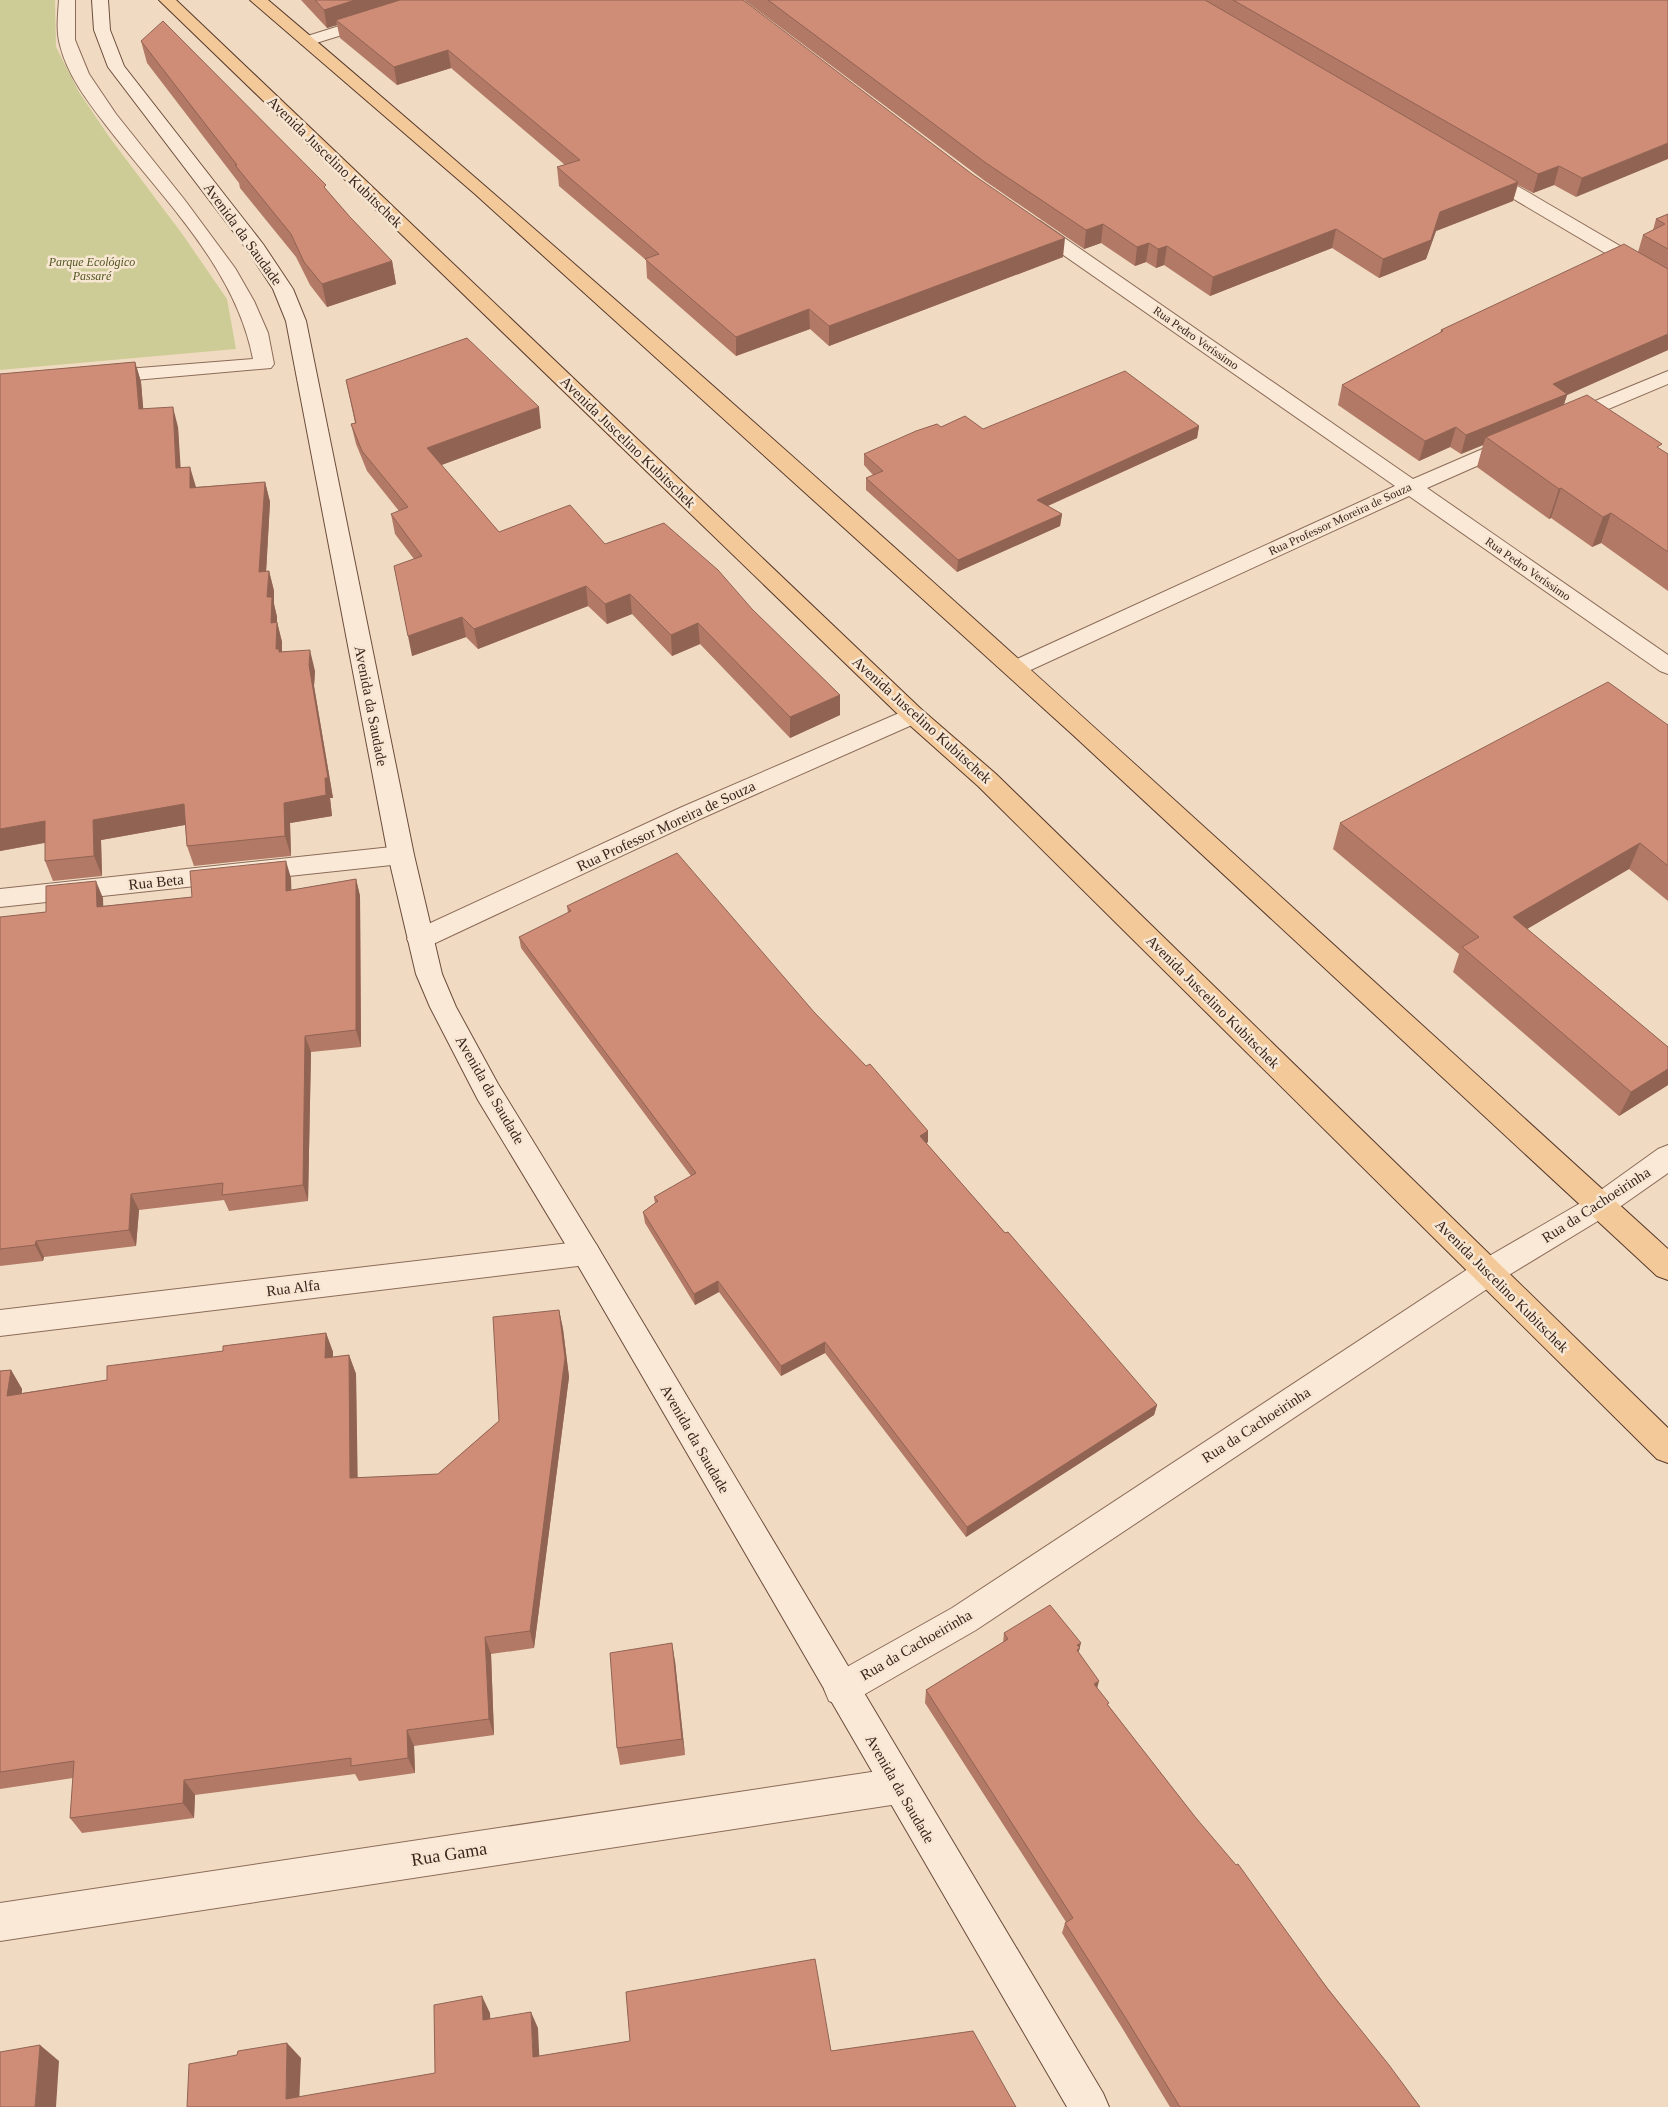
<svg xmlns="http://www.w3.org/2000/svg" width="1668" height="2107" viewBox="0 0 1668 2107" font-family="Georgia,serif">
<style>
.green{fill:#cecc96}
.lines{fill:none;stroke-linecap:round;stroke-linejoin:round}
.street-casing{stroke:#8b6b59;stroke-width:2}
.secondary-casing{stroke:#6c4c3c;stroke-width:2}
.primary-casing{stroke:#583a2d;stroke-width:2}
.street{fill:#fae9d6;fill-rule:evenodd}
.secondary{fill:#fae9d6;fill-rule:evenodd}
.primary{fill:#f4c999;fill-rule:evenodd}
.wall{fill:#b27966}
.shaded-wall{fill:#916353}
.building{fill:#cf8d77;stroke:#916353}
.labels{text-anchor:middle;stroke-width:5;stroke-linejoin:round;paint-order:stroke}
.far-park-label{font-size:12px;font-style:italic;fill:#535723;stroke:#f7e6d2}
.far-street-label{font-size:12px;fill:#3a261d;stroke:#f7e6d2}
.street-label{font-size:15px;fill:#3a261d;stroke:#f7e6d2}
.near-street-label{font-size:18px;fill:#3a261d;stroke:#f7e6d2}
</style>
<rect width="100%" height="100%" fill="#f0dbc2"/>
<path class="green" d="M0 0H55L56 47 79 92 110 138 183 235 227 299 236 349 0 370Z"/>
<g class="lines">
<defs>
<g id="street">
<path d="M59 0H75V40L89 74 116 114 184 199 235 268 254 301 268 333 274 364 271 368 101 383 94 381 91 377 94 373 101 371 253 359C236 270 166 202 112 133 92 107 68 78 60 45 56 31 58 15 59 0Z"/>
<path d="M422 0H447L445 3 313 44H301L299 41 301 38Z"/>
<path d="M1484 169 1490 170 1668 274V288L1661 286 1478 178 1475 174 1478 170Z"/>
<path d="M1033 219 1040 221 1413 479 1508 438 1515 436 1522 438 1525 442 1522 446 1427 488 1668 655V674L1660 671 1409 496 1022 674 1014 677 1006 674 1002 669 1006 664 1395 486 1026 229 1024 225 1026 221Z"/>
<path d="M1668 371V384L1575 423 1568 425 1561 423 1558 419 1561 415Z"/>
<path d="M913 707 921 709 925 715 921 721 700 819 429 946 420 949 411 946 407 939 411 932 682 807Z"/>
<path d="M401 846 410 849 414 855 410 861 401 864 0 907V889Z"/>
<path d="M1668 1145V1173L1611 1213 1499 1281 976 1630 853 1701 841 1706 829 1701 824 1689 829 1677 952 1608 1477 1263 1591 1197 1658 1149Z"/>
<path d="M586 1241 596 1244 601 1253 596 1262 586 1265 0 1336V1310Z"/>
<path d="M898 1768 911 1773 916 1786 911 1799 898 1804 0 1941V1903Z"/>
</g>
<path id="secondary" d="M92 0H108L110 30 124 66 263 244 293 289 306 321 414 855 442 974 456 1007 498 1084 596 1244 1103 2093 1109 2107H1067L576 1262 478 1100 430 1007 416 974 388 855 286 321 273 289 248 251 108 67 94 30Z"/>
<g id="primary">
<path d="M159 0H176L921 709 996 774 1668 1428V1463L1657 1459 978 786 905 721Z"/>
<path d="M250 0H268C745 404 1205 828 1668 1249V1280L1657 1276 1073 735 475 194Z"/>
</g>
</defs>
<use href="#street" class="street-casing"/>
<use href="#secondary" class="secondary-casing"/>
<use href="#primary" class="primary-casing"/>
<use href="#street" class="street"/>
<use href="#secondary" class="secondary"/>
<use href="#primary" class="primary"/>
</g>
<g class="wall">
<path d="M301 0H743L1063 257 829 346 810 329 736 356 647 278 646 260 559 186 557 167 565 165 451 68 397 85 340 38 337 25 327 28Z"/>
<path d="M744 0H1668L1576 197 1554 185 1533 193 1518 185 1513 201 1436 231 1426 259 1379 278 1332 248 1210 296 1164 265 1156 268 1146 262 1135 266 1101 243 1084 249 985 181Z"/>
<path d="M141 41 327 191 350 217 392 261 396 284 327 307 310 285 296 257 240 188 239 183 147 63Z"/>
<path d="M1668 214V350L1567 395 1564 404 1660 449 1668 454V591L1601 543 1592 547 1551 518 1549 519 1477 467 1483 445 1461 454 1450 447 1419 461 1338 405 1342 385 1440 333 1441 330 1638 252 1643 235 1653 230 1656 219Z"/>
<path d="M135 362 141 382 143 409 178 427 180 467 196 487 265 482 270 502 266 571H269L274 591V604L277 617V622L282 642V652L315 671 314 686 333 798H330L332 816 290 823 291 856 194 866 187 846 185 825 101 840 102 876 53 881 45 861V843L0 851V374Z"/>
<path d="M346 380 541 428 441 465 499 532 605 544 752 609 840 695V715L790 738 700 644 672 656 632 614 607 624 588 606 478 649 466 637 412 656 414 559 395 534 391 514 399 511 367 471 356 444 351 424 355 423Z"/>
<path d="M1199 426 1197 438 1048 506 1062 514 1060 526 957 572 866 490V478L873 475 864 465V454L941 427 983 429Z"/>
<path d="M1668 725V901L1629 869 1527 929 1668 1047V1085L1619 1116 1453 972 1459 954 1333 849 1340 823Z"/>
<path d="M291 878V890L356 879 360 896 361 1047 311 1052 308 1201 229 1211 224 1200 139 1210 136 1246 44 1257 43 1261 0 1266V917L46 912 103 898V906L192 897Z"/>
<path d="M567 906 814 1012 928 1131V1142L926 1143 1157 1405 1154 1415 966 1537 825 1353 781 1376 719 1292 695 1305 645 1223 643 1212 655 1203 654 1197 691 1176 521 948 519 937 568 913Z"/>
<path d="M559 1310 563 1329 569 1377 534 1648 491 1654 494 1735 414 1746 415 1773 359 1781 355 1774 195 1795 194 1818 82 1833 70 1818 73 1778 0 1789V1371L11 1370 22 1389V1393L107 1380 223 1351 326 1333 333 1352V1357L349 1355 356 1374 357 1478 438 1474 499 1421Z"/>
<path d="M1004 1633 1079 1653 1097 1688 1108 1705 1420 2107H1170L1121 2026 1062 1933 1065 1923 1066 1922 925 1703 926 1690 1003 1643Z"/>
<path d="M675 1661 685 1755 620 1765 617 1748Z"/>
</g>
<g class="shaded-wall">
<path d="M355 0H416L336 20 337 25 327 28 324 10Z"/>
<path d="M448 50 451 68 397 85 394 67Z"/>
<path d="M1668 143V159L1576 197 1582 178Z"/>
<path d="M1559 166 1554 185 1533 193 1538 174Z"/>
<path d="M1518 182 1513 201 1436 231 1426 259 1379 278 1383 259 1440 212Z"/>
<path d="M1103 224 1101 243 1084 249 1086 230Z"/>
<path d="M1336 229 1332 248 1210 296 1213 277Z"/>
<path d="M1065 238 1063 257 829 346V326Z"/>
<path d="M1149 243 1146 262 1135 266 1137 247Z"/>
<path d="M1167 246 1164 265 1156 268 1158 249Z"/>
<path d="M392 261 396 284 327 307 322 284Z"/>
<path d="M809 309 810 329 736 356V337Z"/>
<path d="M1668 334V350L1567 395 1561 413 1486 437 1483 445 1461 454 1466 435 1553 384Z"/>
<path d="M135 362 141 382 145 429 139 409Z"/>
<path d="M173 407 178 427 182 488 176 468Z"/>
<path d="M539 407 541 428 431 469 427 448Z"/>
<path d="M1199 426 1197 438 1036 511 1037 500Z"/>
<path d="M1456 427 1450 447 1419 461 1425 441Z"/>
<path d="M190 467 196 487V508L190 488Z"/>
<path d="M265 482 270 502 265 592 259 572Z"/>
<path d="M1561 488 1551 518 1549 519 1559 489Z"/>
<path d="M1611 513 1601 543 1592 547 1603 517Z"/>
<path d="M1062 514 1060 526 957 572 958 560Z"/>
<path d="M269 571 274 591V604L277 617V622L282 642V657L276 649 267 597Z"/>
<path d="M586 586 588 606 478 649 474 629Z"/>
<path d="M630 594 632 614 607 624 605 604Z"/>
<path d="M462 617 466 637 412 656 408 636Z"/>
<path d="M698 623 700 644 672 656 671 635Z"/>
<path d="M310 650 315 671 314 686 333 798H330L332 816 290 823 291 856 285 836 284 803 309 665Z"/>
<path d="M840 695V715L790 738V717Z"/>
<path d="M184 804 190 824 101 840 102 876 94 856 93 820Z"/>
<path d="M45 821 53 841 0 851V829Z"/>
<path d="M1640 843 1629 869 1503 943 1513 917Z"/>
<path d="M286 861 291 878 292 908 286 891Z"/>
<path d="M356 879 360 896 361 1047 356 1030Z"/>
<path d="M96 881 103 898 104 924 97 907Z"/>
<path d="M305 1036 311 1052 308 1201 303 1185Z"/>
<path d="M1668 1069V1085L1619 1116 1631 1092Z"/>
<path d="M928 1131V1142L919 1147 920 1136Z"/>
<path d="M131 1194 139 1210 136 1246 129 1230Z"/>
<path d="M36 1241 44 1257 43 1261 35 1245Z"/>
<path d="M718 1281 719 1292 695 1305 694 1294Z"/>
<path d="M559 1310 563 1329 569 1377 534 1648 530 1631Z"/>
<path d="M326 1333 333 1352V1377L325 1358Z"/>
<path d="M825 1342V1353L781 1376V1366Z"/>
<path d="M349 1355 356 1374 358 1496 350 1478Z"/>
<path d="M11 1370 22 1389 19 1414 7 1396Z"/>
<path d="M1157 1405 1154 1415 966 1537 967 1527Z"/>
<path d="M485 1637 491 1654 494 1735 489 1719Z"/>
<path d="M672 1643 675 1661 685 1755 682 1739Z"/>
<path d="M1081 1643 1078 1655 1077 1661V1645Z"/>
<path d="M1099 1681 1096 1693 1094 1684Z"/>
<path d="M407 1730 414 1746 415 1773 408 1758Z"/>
<path d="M184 1780 195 1795 194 1818 183 1803Z"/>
<path d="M482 1996 490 2013 491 2037 483 2020Z"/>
<path d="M531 2012 538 2028 540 2072 533 2057Z"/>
<path d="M287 2043 301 2058 299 2107 286 2099Z"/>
<path d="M40 2045 59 2061 56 2107H35Z"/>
</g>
<g class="building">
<path d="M315 0H355L324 10Z"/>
<path d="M400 0H743L972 174 1065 238 829 326 809 309 736 337 645 259 659 254 557 167 580 160 448 50 394 67 336 20Z"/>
<path d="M768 0H1205L1518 182 1440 212 1431 240 1383 259 1336 229 1213 277 1167 246 1158 249 1149 243 1137 247 1103 224 1086 230 986 163Z"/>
<path d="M1233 0H1668V143L1582 178 1559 166 1538 174Z"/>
<path d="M163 21 326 185 324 187 350 217 392 261 322 284 304 262 291 234 235 165H237L141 41Z"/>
<path d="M1668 214V249L1643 235 1665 224 1656 219Z"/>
<path d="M1624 244 1668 269V334L1553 384 1567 394 1466 435 1456 427 1425 441 1342 385 1443 331 1441 330Z"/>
<path d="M467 338 539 407 427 448 499 532 570 505 605 544 664 523 718 570 752 609 840 695 790 717 698 623 671 635 630 594 605 604 586 586 474 629 462 617 408 636 394 566 422 556 391 514 408 507 362 451 351 424 356 423 346 380Z"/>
<path d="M135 362 139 409 173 407 176 468 190 467V488L265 482 259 572 269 571 267 597H272L271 623 277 622 276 649H279V652L310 650 309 665 328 778H325L326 795 284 803 285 836 187 846 184 804 93 820 94 856 45 861V821L0 829V374Z"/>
<path d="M1125 371 1199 426 1037 500 1062 514 958 560 866 478 883 471 864 454 916 431 937 424 941 427 965 416 983 429Z"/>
<path d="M1587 395 1662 444 1657 447 1668 454V552L1611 513 1603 517 1561 488 1559 489 1486 437Z"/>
<path d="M1608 682 1668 725V866L1640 843 1513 917 1668 1047V1069L1631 1092 1462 947 1479 937 1340 823Z"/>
<path d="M677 853 814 1012 866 1066 870 1064 928 1131 920 1136 1005 1233 1008 1232 1157 1405 967 1527 825 1342 781 1366 718 1281 694 1294 643 1212 658 1201 654 1197 696 1173 519 937 571 911 567 906Z"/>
<path d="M286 861V891L356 879V1030L305 1036 303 1185 222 1195 223 1183 131 1194 129 1230 36 1241 35 1245 0 1249V917L46 912V886L96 881 97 907 192 897 190 871Z"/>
<path d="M559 1310 565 1358 530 1631 485 1637 489 1719 407 1730 408 1758 351 1766V1758L184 1780 183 1803 70 1818 74 1761 0 1772V1371L11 1370 7 1396 107 1380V1366L223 1351V1346L326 1333 325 1358 349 1355 350 1478 438 1474 499 1421 493 1317Z"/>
<path d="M1050 1605 1081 1643 1077 1645 1080 1648 1077 1650 1099 1681 1094 1684 1109 1703 1107 1704 1196 1818 1236 1865 1238 1864 1327 1988 1389 2065 1420 2107H1180L1125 2017 1065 1923 1073 1918 926 1690 1008 1639 1004 1633Z"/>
<path d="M672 1643 682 1739 617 1748 610 1653Z"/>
<path d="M815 1959 831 2051 973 2031 1016 2107H187L189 2064 237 2055 238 2051 287 2043 286 2099 435 2073 434 2005 482 1996 483 2020 531 2012 533 2057 630 2041 626 1992Z"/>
<path d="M40 2045 35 2107H0V2052Z"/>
</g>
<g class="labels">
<g class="far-park-label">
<text x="92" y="266">Parque Ecológico<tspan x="92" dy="14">Passaré</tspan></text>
</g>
<g class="far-street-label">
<text transform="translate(1196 338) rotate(35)" y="4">Rua Pedro Veríssimo</text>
<text transform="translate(1340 519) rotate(-25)" y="4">Rua Professor Moreira de Souza</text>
<text transform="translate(1528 569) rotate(35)" y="4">Rua Pedro Veríssimo</text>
</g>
<g class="street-label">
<text transform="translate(335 162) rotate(44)" y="5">Avenida Juscelino Kubitschek</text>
<text transform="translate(243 234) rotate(54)" y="5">Avenida da Saudade</text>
<text transform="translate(628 442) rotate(44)" y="5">Avenida Juscelino Kubitschek</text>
<text transform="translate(371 706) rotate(79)" y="5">Avenida da Saudade</text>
<text transform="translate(922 720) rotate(42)" y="5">Avenida Juscelino Kubitschek</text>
<text transform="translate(666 826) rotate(-25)" y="5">Rua Professor Moreira de Souza</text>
<text transform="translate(156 882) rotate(-6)" y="5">Rua Beta</text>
<text transform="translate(1213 1002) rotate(45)" y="5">Avenida Juscelino Kubitschek</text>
<text transform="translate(490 1090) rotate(60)" y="5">Avenida da Saudade</text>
<text transform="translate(1596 1205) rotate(-33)" y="5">Rua da Cachoeirinha</text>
<text transform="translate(1502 1286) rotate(45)" y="5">Avenida Juscelino Kubitschek</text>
<text transform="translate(293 1288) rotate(-7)" y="5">Rua Alfa</text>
<text transform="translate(1256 1425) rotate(-33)" y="5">Rua da Cachoeirinha</text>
<text transform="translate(695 1439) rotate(60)" y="5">Avenida da Saudade</text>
<text transform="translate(916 1645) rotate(-30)" y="5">Rua da Cachoeirinha</text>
<text transform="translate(900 1789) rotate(60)" y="5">Avenida da Saudade</text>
</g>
<g class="near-street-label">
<text transform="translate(449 1854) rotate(-9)" y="6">Rua Gama</text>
</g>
</g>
</svg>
